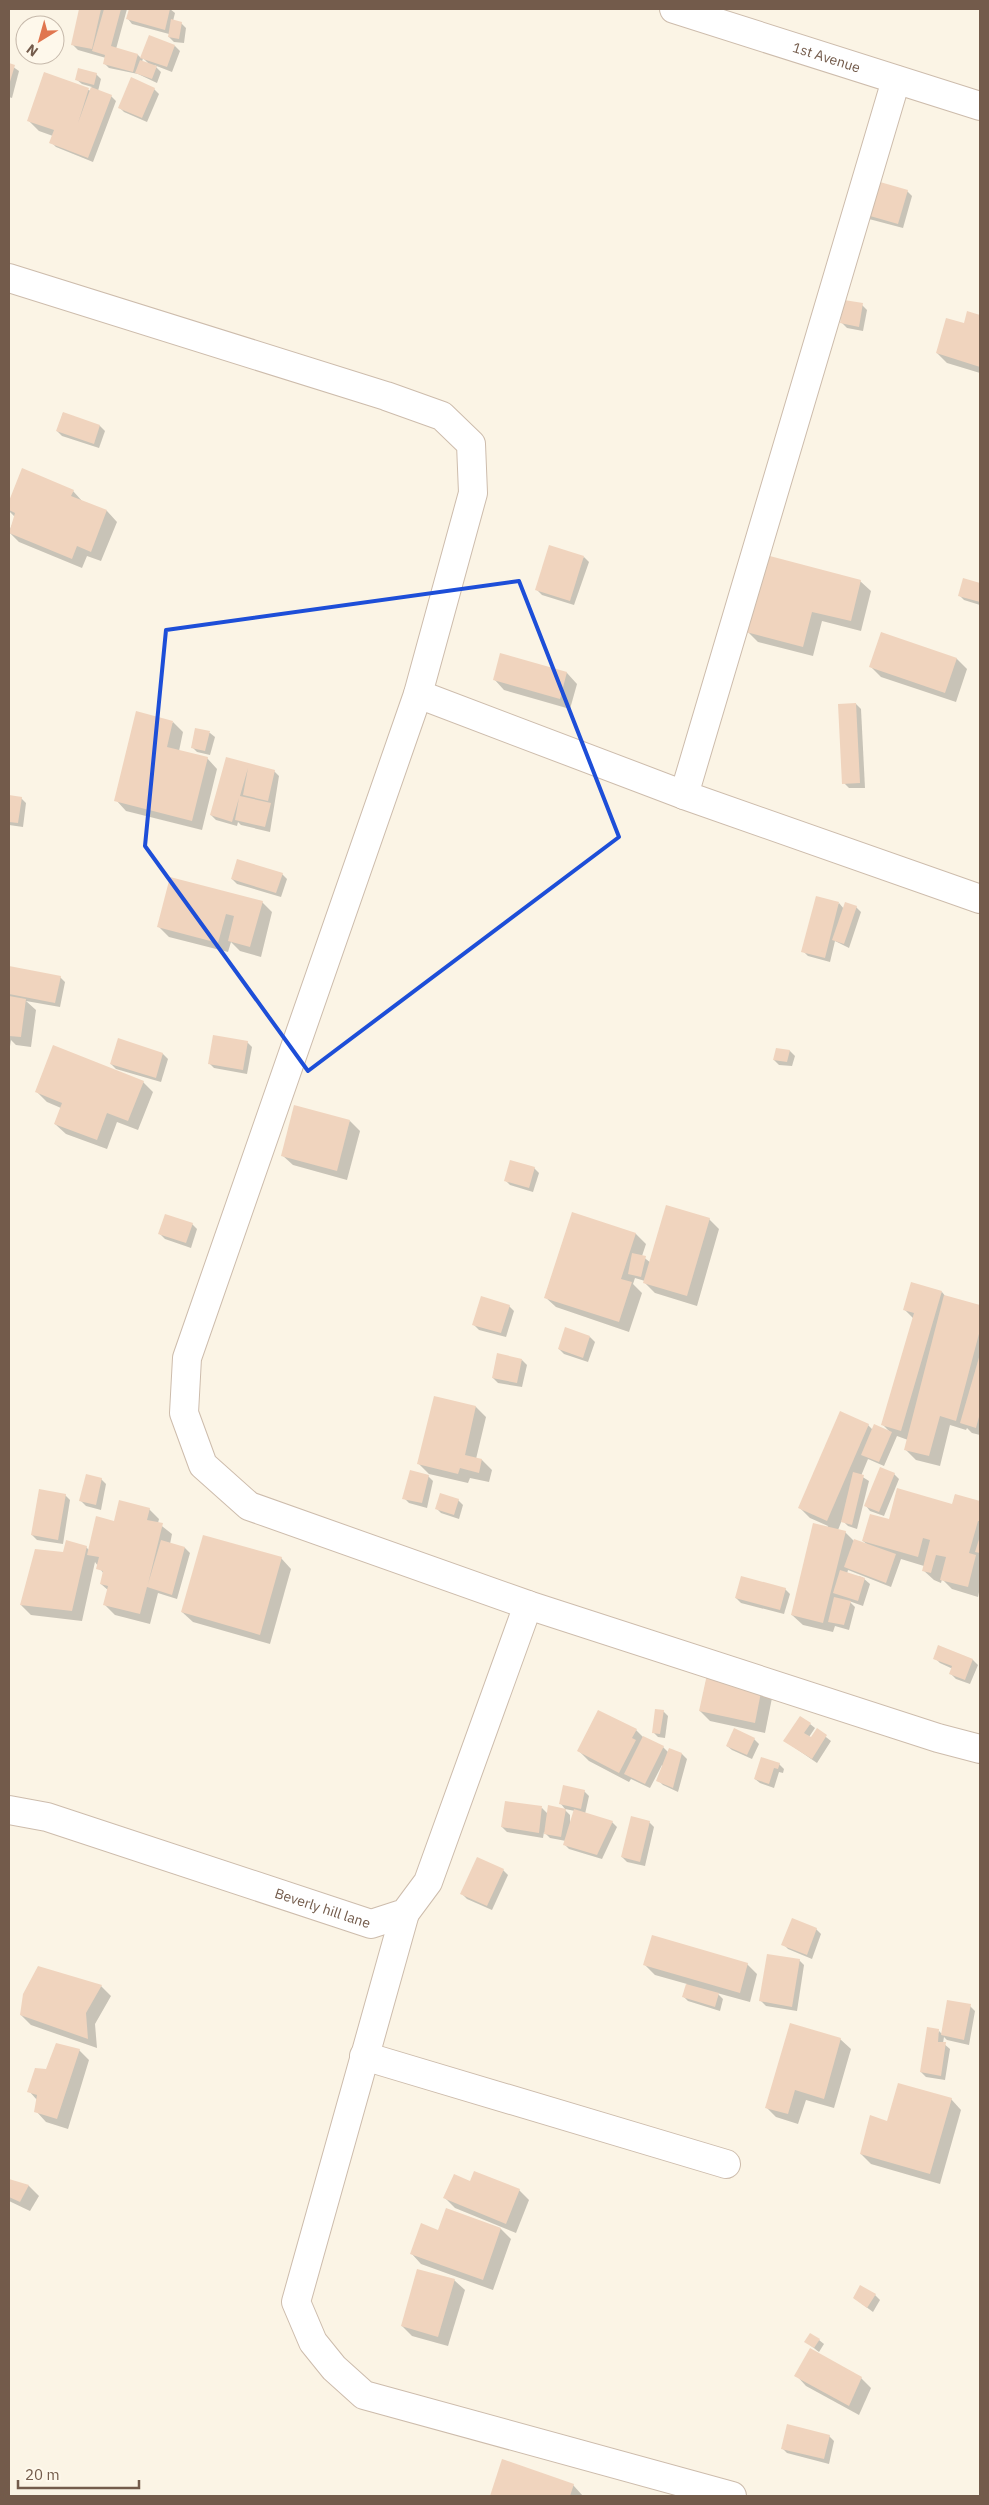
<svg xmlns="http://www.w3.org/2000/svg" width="989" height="2505" viewBox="0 0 989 2505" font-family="'IBM Plex Sans',sans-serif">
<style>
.shadow{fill:#0003;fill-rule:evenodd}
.building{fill:#f0d4be}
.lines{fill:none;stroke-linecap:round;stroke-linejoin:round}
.minor-casing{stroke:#cdbcac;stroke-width:30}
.minor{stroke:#fff;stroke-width:28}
.marked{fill:none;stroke:#1d4ed8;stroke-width:4;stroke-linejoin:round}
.labels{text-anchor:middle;stroke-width:4;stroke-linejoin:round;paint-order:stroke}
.street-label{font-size:14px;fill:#735b4b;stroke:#fef8eb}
</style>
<rect width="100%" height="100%" fill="#fbf4e5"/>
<g class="shadow">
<path d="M80 9H127L116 49 138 55 141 58 175 46 180 51 172 72 154 65 161 72 157 83 138 74 109 68 104 63 106 58 78 50 73 45ZM143 58 149 64 142 62Z"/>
<path d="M130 9H170L175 13 173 21 181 23 186 28 184 43 174 42 169 37V34L132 24 128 19Z"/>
<path d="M9 64 19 71 12 98 9 97Z"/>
<path d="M45 73 91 91 92 87 82 84 77 80 96 74 101 79 98 91 111 96 116 101 93 162 56 147 51 142 53 136 39 131 28 120Z"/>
<path d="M154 89 159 94 147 122 124 112 119 107Z"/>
<path d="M907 191 912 196 903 228 869 219 864 214Z"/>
<path d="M862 305 867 310 863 331 847 328 842 323Z"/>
<path d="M968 312 980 316V373L947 363 937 353 965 325Z"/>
<path d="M63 413 100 426 105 431 99 448 62 436 57 431Z"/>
<path d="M22 470 73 491 83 502 107 511 117 522 101 561 87 556 82 568 19 542 9 532 15 517 9 511V504Z"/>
<path d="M584 557 589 562 574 605 542 595 537 590Z"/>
<path d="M964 580 980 584V605L964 600 959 595Z"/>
<path d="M860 581 871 591 861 631 822 621 813 656 758 642 748 632Z"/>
<path d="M881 634 957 659 967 669 956 702 881 677 871 667Z"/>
<path d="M501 655 567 673 577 684 570 709 504 690 494 679Z"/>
<path d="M856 704 861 709 865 788H849L844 783Z"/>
<path d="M173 722 183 732 179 751 207 758 217 769 202 830 126 811 116 800Z"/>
<path d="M196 729 210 733 215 737 210 755 197 752 192 747Z"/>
<path d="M227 759 274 771 279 776 270 832 241 825 238 822 237 826 216 820 211 815Z"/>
<path d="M9 791V796L21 798 26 803 23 827 9 825Z"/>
<path d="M282 874 287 879 281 897 237 884 232 879Z"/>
<path d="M262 902 272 912 261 957 240 951 231 942 228 952 169 937 159 927Z"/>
<path d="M839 903 844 909 856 907 861 912 849 948 835 941 830 962 808 956 803 951Z"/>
<path d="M9 967 60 977 65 982 60 1007 26 1001 36 1010 31 1047 16 1045 11 1040 9 1053Z"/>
<path d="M247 1042 252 1047 247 1074 214 1068 209 1063Z"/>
<path d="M777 1049 790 1051 795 1056 792 1066 779 1065 774 1060Z"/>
<path d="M163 1054 168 1059 161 1082 116 1069 111 1064Z"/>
<path d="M143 1082 153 1092 138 1130 117 1122 107 1149 66 1134 55 1124 61 1108 47 1102 37 1092Z"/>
<path d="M350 1121 360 1131 347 1180 293 1165 282 1155Z"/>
<path d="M534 1168 539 1173 533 1192 510 1185 505 1180Z"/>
<path d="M573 1214 636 1234 646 1244 642 1256 651 1263 709 1219 719 1229 697 1306 655 1293 645 1283V1281L635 1278 633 1284 642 1293 629 1332 556 1307 545 1297Z"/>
<path d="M192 1224 197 1229 191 1248 165 1239 160 1234Z"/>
<path d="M942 1292 946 1297 980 1306V1435L972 1433 967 1428 966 1430 950 1425 940 1466 916 1460 905 1449 908 1440 897 1436 884 1466 868 1459 861 1476 869 1481 857 1529 848 1526 842 1520 838 1530 845 1532 855 1542 868 1545 863 1541 889 1521 953 1505 955 1495 980 1502V1587L978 1597 952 1589 942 1579 941 1583 934 1580 923 1570 924 1566 901 1559 891 1587 848 1570 847 1574 862 1577 870 1584 863 1606 849 1601 855 1607 849 1630 835 1626 833 1632 803 1625 792 1615 828 1526 810 1518 800 1508 868 1425 873 1430 890 1432 882 1424 914 1319 904 1309Z"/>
<path d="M509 1306 514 1311 506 1337 479 1330 474 1325Z"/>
<path d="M590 1337 595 1342 588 1362 564 1354 559 1349Z"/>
<path d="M522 1360 527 1365 522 1387 498 1383 493 1378Z"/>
<path d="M435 1397 476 1407 486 1417 476 1459 482 1460 492 1470 489 1482 470 1478 468 1483 429 1474 418 1463Z"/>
<path d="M894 1474 899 1479 884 1516 870 1511 866 1506Z"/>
<path d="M428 1476 433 1481 427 1508 409 1503 404 1498Z"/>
<path d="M101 1479 106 1484 101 1510 86 1506 81 1501Z"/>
<path d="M65 1495 70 1500 63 1544 37 1540 32 1535Z"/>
<path d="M458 1500 463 1505 459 1519 441 1513 436 1508Z"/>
<path d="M149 1509 159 1519 158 1523 172 1534 170 1544 185 1548 190 1553 177 1599 158 1593 150 1624 115 1615 105 1605 109 1591 101 1584 104 1574 95 1562 82 1621 31 1615 21 1605 64 1553 86 1547 89 1550 115 1522Z"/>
<path d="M281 1558 291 1569 270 1644 193 1622 182 1612Z"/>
<path d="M785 1589 790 1594 784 1614 741 1603 736 1598Z"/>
<path d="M939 1647 973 1660 978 1665 970 1684 956 1679 951 1674 953 1669 940 1663 935 1658Z"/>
<path d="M708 1672 773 1693 765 1733 710 1721 700 1711Z"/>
<path d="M663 1711 668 1716 665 1738 658 1737 653 1732Z"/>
<path d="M810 1724 815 1728 809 1737 811 1739 817 1730 831 1741 817 1763 785 1741Z"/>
<path d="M636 1730 644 1738 663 1747 669 1753 682 1754 687 1759 678 1792 663 1785 658 1780 663 1766 662 1765 650 1788 631 1779 629 1782 589 1761 579 1751Z"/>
<path d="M754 1739 759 1744 752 1759 732 1750 727 1746Z"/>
<path d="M779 1764 784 1769 783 1773 779 1772 774 1788 760 1783 755 1779Z"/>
<path d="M584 1791 589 1796 585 1814 612 1822 617 1827 602 1859 569 1849 565 1845 566 1841 550 1838 544 1832 543 1838 507 1832 502 1827 542 1808 548 1814 565 1810 570 1815V1825L575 1811 565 1809 561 1804Z"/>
<path d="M649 1822 654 1827 645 1866 627 1862 622 1857Z"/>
<path d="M503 1870 508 1875 492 1910 467 1899 462 1894Z"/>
<path d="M816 1929 821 1934 812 1959 788 1949 783 1944Z"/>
<path d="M799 1960 804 1965 797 2011 766 2006 761 2001Z"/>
<path d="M747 1964 757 1974 750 2002 717 1993 723 1999 720 2011 688 2001 683 1996 687 1984 655 1975 645 1965Z"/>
<path d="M101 1986 111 1996 95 2024 97 2048 31 2025 21 2015Z"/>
<path d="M970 2006 975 2011 969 2045 947 2040 944 2037 943 2043 950 2049 945 2080 926 2077 921 2072 939 2031 942 2034Z"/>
<path d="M840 2039 851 2049 834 2108 806 2100 798 2124 776 2117 766 2107Z"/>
<path d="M79 2050 89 2060 68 2129 46 2122 36 2111 37 2100 29 2091 47 2071Z"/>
<path d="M951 2099 961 2110 940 2184 871 2164 861 2154 887 2122Z"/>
<path d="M9 2180 29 2186 39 2196 30 2211 9 2201Z"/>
<path d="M519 2190 529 2200 516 2233 455 2208 445 2198Z"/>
<path d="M447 2210 501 2229 511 2239 493 2290 421 2264 411 2253 439 2232Z"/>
<path d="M454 2280 465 2290 448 2346 412 2336 402 2326Z"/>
<path d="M875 2295 880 2300 873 2312 854 2298Z"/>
<path d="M819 2340 824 2344 819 2352 806 2342Z"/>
<path d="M796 2375 861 2378 871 2388 859 2415 806 2386Z"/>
<path d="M829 2436 834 2441 829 2464 787 2453 782 2448Z"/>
<path d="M503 2460 573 2485 583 2496H491Z"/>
</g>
<g class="building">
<path d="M79 9H101L92 49 71 45Z"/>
<path d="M104 9H121L111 46 138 54 133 72 103 64 105 55 92 51Z"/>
<path d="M129 9H170L165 30 126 19Z"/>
<path d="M171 19 182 22 179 39 168 37Z"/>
<path d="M149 35 175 45 167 67 140 58Z"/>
<path d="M140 60 157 66 152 79 135 73Z"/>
<path d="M9 63 15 65 9 85Z"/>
<path d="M78 68 97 73 94 85 75 80Z"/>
<path d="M44 72 89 88 78 123 91 87 112 95 88 158 49 143 54 130 27 121Z"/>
<path d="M131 77 155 88 142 118 118 108Z"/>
<path d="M873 180 908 190 898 224 863 214Z"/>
<path d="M844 300 863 303 859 327 840 323Z"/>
<path d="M967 311 980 315V367L936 353 946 318 964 323Z"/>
<path d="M63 412 100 425 94 444 56 431Z"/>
<path d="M22 468 74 490 71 496 107 510 91 552 77 546 72 559 9 533 15 513 9 510V501Z"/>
<path d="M549 545 584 556 570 601 535 590Z"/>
<path d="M766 555 861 580 851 621 812 612 803 647 746 632Z"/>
<path d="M963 578 980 583V602L958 596Z"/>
<path d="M881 632 957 658 945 693 869 667Z"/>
<path d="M500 653 567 672 560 699 493 680Z"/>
<path d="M856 703 860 783 842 784 838 704Z"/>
<path d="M136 711 173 721 167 747 208 757 192 821 114 801Z"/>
<path d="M195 728 210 731 205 751 191 748Z"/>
<path d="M226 757 275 770 268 801 243 795 248 768 240 796 271 803 265 827 235 820 239 798 232 822 210 815Z"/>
<path d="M9 795 22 797 18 823 9 822Z"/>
<path d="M237 859 283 873 276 893 231 879Z"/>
<path d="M170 877 263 901 250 947 228 941 234 916 226 914 218 943 157 927Z"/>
<path d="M816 896 839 902 825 958 801 952Z"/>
<path d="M845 902 857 906 844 944 832 940Z"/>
<path d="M9 966 61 976 55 1003 9 994Z"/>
<path d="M9 996 26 999 21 1037 9 1036Z"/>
<path d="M213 1035 248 1041 243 1070 208 1064Z"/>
<path d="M118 1038 163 1053 156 1078 110 1064Z"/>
<path d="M53 1045 144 1081 128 1121 107 1113 97 1140 54 1124 62 1103 35 1092Z"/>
<path d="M776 1048 790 1050 787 1062 773 1060Z"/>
<path d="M294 1105 350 1120 337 1171 281 1156Z"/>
<path d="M510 1160 535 1167 529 1188 504 1181Z"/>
<path d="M666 1205 710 1218 687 1296 643 1283Z"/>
<path d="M572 1212 636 1233 621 1279 632 1282 619 1322 544 1298Z"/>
<path d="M165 1214 193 1223 186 1243 158 1234Z"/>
<path d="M632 1253 646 1256 641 1277 628 1274Z"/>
<path d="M911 1282 942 1291 901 1431 881 1425 914 1313 903 1310Z"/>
<path d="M944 1295 980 1305V1330L956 1421 940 1416 929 1456 904 1450Z"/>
<path d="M481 1296 510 1305 501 1333 472 1325Z"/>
<path d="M565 1327 590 1336 583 1358 558 1349Z"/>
<path d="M497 1353 522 1359 517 1383 492 1378Z"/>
<path d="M980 1354V1413L976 1428 960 1423Z"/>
<path d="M434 1396 476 1406 465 1455 482 1459 479 1473 460 1468 458 1474 417 1464Z"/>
<path d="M840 1411 869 1424 827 1521 798 1508Z"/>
<path d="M874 1424 892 1432 879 1462 861 1455Z"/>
<path d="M880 1467 895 1473 879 1512 864 1506Z"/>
<path d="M410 1470 429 1475 422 1503 402 1499Z"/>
<path d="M853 1472 864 1475 852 1525 841 1522Z"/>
<path d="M86 1474 102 1478 96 1505 79 1501Z"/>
<path d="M897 1488 952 1504 955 1494 980 1501V1521H978L969 1553 976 1555 968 1587 940 1580 946 1557 936 1555 931 1573 922 1571 930 1540 923 1538 918 1557 862 1541 870 1514 889 1519Z"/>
<path d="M39 1489 66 1494 58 1540 31 1535Z"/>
<path d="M440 1493 459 1499 454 1515 435 1509Z"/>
<path d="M119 1500 150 1508 147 1520 163 1523 148 1584 161 1540 185 1547 172 1595 147 1587 140 1614 103 1605 108 1586 100 1584 103 1571 96 1569 99 1557 87 1555 96 1516 114 1521Z"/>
<path d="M813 1523 846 1531 823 1623 791 1615Z"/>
<path d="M203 1535 282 1557 260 1635 181 1612Z"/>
<path d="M980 1536V1553L975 1552Z"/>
<path d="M854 1539 896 1554 886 1583 844 1567Z"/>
<path d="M66 1540 87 1546 72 1611 20 1605 35 1549 63 1552Z"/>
<path d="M840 1570 865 1578 858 1601 833 1593Z"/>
<path d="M741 1576 786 1588 780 1610 735 1598Z"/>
<path d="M834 1597 851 1601 844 1625 828 1622Z"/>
<path d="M938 1645 973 1659 965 1680 949 1674 952 1666 933 1659Z"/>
<path d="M708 1670 763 1682 755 1723 699 1711Z"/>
<path d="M655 1709 664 1710 660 1734 652 1733Z"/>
<path d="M598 1710 637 1729 632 1738 636 1740 619 1773 577 1751Z"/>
<path d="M800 1716 811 1723 804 1733 811 1737 817 1728 827 1735 812 1759 783 1741Z"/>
<path d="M734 1728 755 1738 747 1755 726 1746Z"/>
<path d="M643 1736 664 1746 645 1784 624 1774Z"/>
<path d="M669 1748 682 1753 673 1788 656 1781Z"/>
<path d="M761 1757 780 1763 778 1769 774 1768 769 1784 754 1779Z"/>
<path d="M563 1785 585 1790 581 1809 559 1804Z"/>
<path d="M505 1801 542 1806 539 1833 501 1827Z"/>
<path d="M548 1805 566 1809 561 1837 544 1834Z"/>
<path d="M574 1809 613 1821 597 1855 563 1845Z"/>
<path d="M631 1816 650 1821 640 1862 621 1857Z"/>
<path d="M477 1857 504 1869 487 1906 460 1894Z"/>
<path d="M792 1918 817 1928 807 1955 781 1945Z"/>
<path d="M652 1935 748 1963 740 1993 643 1965Z"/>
<path d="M767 1954 800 1959 792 2007 759 2001Z"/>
<path d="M38 1966 102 1985 86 2013 88 2039 20 2015 23 1994Z"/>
<path d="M686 1984 719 1993 715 2007 682 1997Z"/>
<path d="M947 2000 971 2004 964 2040 941 2035Z"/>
<path d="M790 2023 841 2038 824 2099 795 2090 788 2114 765 2108Z"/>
<path d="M927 2027 939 2029 938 2042H946L941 2076 920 2072Z"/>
<path d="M56 2043 80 2049 57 2119 34 2112 37 2095 27 2092 35 2068 46 2069Z"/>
<path d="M898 2083 952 2098 930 2174 860 2154 870 2115 887 2121Z"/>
<path d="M474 2171 520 2189 506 2224 443 2198 454 2174 470 2181Z"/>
<path d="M9 2179 29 2185 20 2202 9 2197Z"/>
<path d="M446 2208 501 2228 483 2280 410 2254 421 2223 438 2230Z"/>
<path d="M417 2269 455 2279 438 2337 401 2326Z"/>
<path d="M860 2285 876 2294 867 2308 853 2298Z"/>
<path d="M810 2333 820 2339 814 2348 804 2342Z"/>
<path d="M810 2348 862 2377 849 2406 794 2376Z"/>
<path d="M787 2424 830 2435 824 2459 781 2449Z"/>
<path d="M502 2459 574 2484 570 2496H490Z"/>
</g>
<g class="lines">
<defs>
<g id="minor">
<path id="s1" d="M674 9 980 106"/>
<path d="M9 278 386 396 442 416 471 444 473 493 418 694 187 1358 184 1413 203 1465 249 1506 528 1605 938 1738 980 1749"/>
<path d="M418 694 684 795 980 899"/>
<path d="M684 795 896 80"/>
<path id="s2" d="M9 1810 47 1817 371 1924 405 1913 428 1882 528 1605"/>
<path d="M405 1913 296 2302 313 2342 334 2368 364 2395 732 2496"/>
<path d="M364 2056 726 2164"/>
</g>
</defs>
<use href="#minor" class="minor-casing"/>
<use href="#minor" class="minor"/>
</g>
<path class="marked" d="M519 581 619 837 308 1071 145 846 166 630Z"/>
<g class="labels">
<g class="street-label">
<text dy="5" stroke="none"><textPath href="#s1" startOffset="160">1st Avenue</textPath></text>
<text dy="5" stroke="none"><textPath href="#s2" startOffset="329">Beverly hill lane</textPath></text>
</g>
</g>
<rect width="989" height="2505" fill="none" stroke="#735b4b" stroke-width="20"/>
<g transform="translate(40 40) rotate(217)"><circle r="24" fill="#fef8eb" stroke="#c6b9ab"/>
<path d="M0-4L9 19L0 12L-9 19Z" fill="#e0764f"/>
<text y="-8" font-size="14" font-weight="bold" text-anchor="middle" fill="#735b4b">N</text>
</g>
<path d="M18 2480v8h121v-8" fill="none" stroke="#735b4b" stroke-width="2.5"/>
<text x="25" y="2480" font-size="15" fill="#735b4b" stroke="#fef8eb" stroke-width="4" paint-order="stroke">20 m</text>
</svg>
